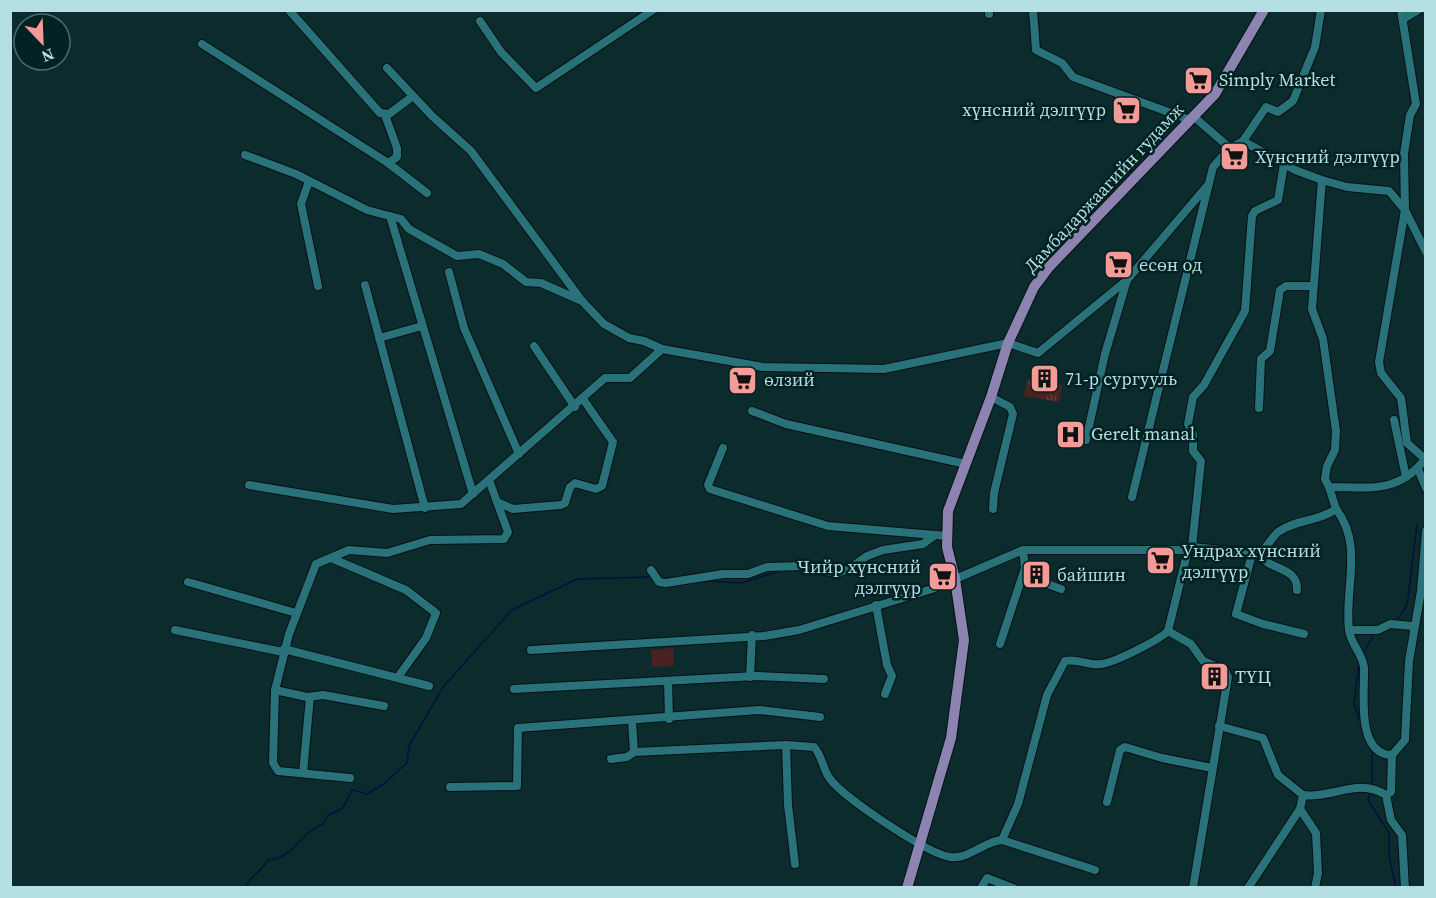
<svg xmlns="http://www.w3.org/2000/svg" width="1436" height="898" viewBox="0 0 1436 898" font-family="'Source Serif 4',serif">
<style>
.grass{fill:url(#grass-tufts)}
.garden{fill:#4a2221}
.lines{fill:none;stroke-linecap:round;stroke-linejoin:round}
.stream{stroke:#011141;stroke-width:1.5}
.minor-casing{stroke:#051112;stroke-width:10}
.major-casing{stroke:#051112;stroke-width:12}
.minor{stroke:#297279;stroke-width:8}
.major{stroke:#8c83b0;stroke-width:10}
.labels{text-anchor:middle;stroke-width:5;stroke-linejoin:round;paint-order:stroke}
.poi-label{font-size:18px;fill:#b4dfe3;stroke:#022123;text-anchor:start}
.street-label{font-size:18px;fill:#b4dfe3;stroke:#022123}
</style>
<defs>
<pattern id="grass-tufts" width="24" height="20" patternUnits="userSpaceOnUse" patternTransform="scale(1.5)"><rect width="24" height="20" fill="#4a2221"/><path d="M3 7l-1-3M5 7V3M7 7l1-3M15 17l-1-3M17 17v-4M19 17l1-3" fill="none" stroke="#624241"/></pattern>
</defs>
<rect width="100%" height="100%" fill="#0c2b2d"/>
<path class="grass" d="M1027 379 1062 385 1059 402 1024 396Z"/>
<path class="garden" d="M673 648 674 666 652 667 651 650Z"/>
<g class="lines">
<g class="stream">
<path d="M819 565H847"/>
<path d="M661 578H671"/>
<path d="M706 581 741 583 780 571"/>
<path d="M1396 620 1405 609 1408 599 1417 524"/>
<path d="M1363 654 1374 634"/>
<path d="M1359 663 1354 704 1360 720"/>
<path d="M1372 786V749"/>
<path d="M1370 793 1368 800 1389 833V856L1396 888"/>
<path d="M245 888C250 875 259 875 268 860 297 857 297 834 323 824L327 816 343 808 352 790 367 794 382 785 407 763 409 746 443 687 512 610 577 579 650 577"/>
</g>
<defs>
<g id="minor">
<path d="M289 10 380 113 389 114 413 96"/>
<path d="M1033 10 1036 50 1062 63 1073 77 1190 120"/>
<path d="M1401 10 1416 104 1410 115 1404 154 1405 210 1379 362 1381 373 1401 398 1407 443 1424 458"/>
<path d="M989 14V10"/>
<path d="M1403 19 1418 10"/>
<path d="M480 21 501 52 536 88 653 10"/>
<path d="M202 44 388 163 397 157V148L385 115"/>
<path d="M387 68 432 116 471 151 582 301 604 324 629 338 644 341 662 349 763 367 884 369 1008 343 1038 353 1127 280"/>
<path d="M1193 116 1230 148 1243 141 1295 170 1322 180 1312 309 1323 339 1336 431 1335 450 1327 466 1325 479 1329 487"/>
<path d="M1243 141 1266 107 1278 112 1293 101 1315 47 1321 10"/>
<path d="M245 155 296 174 367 210 401 219 409 229 457 256 479 254 503 264 526 282 541 283 582 301"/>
<path d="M388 163 427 193"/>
<path d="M1322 180 1347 187 1389 191 1405 210 1426 252"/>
<path d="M309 181 301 204 318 286"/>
<path d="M390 216 473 494"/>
<path d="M449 272 464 328 519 454"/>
<path d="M365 285 425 508"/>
<path d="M379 338 422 326"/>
<path d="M534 346 575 407"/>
<path d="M991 397 1010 407 1013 414 994 493 993 509"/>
<path d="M1259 408 1261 359 1270 351 1280 290 1286 286H1313"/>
<path d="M752 411 786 424 966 464"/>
<path d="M1394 420 1406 477"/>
<path d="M1086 440 1105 354 1127 280 1207 186"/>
<path d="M723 448 708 485 710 489 828 526 947 536"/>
<path d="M1418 469 1426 488"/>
<path d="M249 485 393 509 461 504 605 378H630L662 349"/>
<path d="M1132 497 1213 167 1230 148"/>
<path d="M497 502 513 509 561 505 565 503 570 487 575 483 596 489 602 486 613 442 583 399"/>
<path d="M1336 509C1364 545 1344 589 1349 630 1350 643 1363 654 1364 668 1365 690 1355 754 1392 755"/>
<path d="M1192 547 1259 554C1267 548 1271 538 1278 532 1296 519 1318 522 1336 509L1329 487C1371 487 1398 494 1426 458"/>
<path d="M1252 554 1236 614 1263 624 1304 634"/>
<path d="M1259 554C1269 571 1298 566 1297 590"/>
<path d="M331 558 406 590 436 613 426 638 398 677"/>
<path d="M651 570 659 582 666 583 723 574H748L767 567 803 566 835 573 847 570 867 556 883 550 923 544 935 535"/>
<path d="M1023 575 1061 589"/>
<path d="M188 582 296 613"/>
<path d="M876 605 887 665 892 676 885 694"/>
<path d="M175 630 283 652"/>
<path d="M1349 630H1378L1390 624 1413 626"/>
<path d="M1168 631 1191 644 1203 661 1225 670 1228 677 1193 888"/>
<path d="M1000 644 1025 568 1023 550"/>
<path d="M284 649 429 686"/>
<path d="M531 650 764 636 799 630 932 589 1023 550H1188"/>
<path d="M750 677 752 635"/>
<path d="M668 681 669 719"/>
<path d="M514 689 756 676 824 679"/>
<path d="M275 690 307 697 323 695 384 706"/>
<path d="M1219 726 1263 738 1278 775 1303 795 1300 809 1248 888"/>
<path d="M786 745 788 805 795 864"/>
<path d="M634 752 786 745 814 747C822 755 823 770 830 779 844 798 928 854 950 857 969 860 984 841 1002 840L1095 870"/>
<path d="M611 759 627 757 634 752 632 721"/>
<path d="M303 773 310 697"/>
<path d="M350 778 278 771 273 763 275 690 289 634 316 564 349 550 387 553 430 540 504 539 508 532 489 480"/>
<path d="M450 787 517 786 518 728 759 710 820 717"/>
<path d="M1303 795C1332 799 1358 777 1386 795L1391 820 1402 835 1405 888"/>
<path d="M1386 795 1391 792 1392 755 1405 740 1409 661 1421 591 1426 531"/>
<path d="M1107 802 1120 750 1125 747 1162 758 1212 768"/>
<path d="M1300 809 1316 833 1318 873 1315 888"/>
<path d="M1002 840 1018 804 1047 695 1065 661C1077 658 1089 666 1101 664 1114 663 1159 640 1168 631L1188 550 1192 547 1201 461 1193 451V434L1188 424 1193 397 1204 385 1245 311 1252 216 1255 211 1278 200 1284 164"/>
<path d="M981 888 987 878 1013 888"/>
</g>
<path id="major" d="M907 888 951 738 964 640 955 579 947 547 948 511 991 397 1008 343 1034 287 1049 267 1215 94 1264 10"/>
</defs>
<use href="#minor" class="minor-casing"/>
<use href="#major" class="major-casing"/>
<use href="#minor" class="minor"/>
<use href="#major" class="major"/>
</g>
<defs>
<symbol id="supermarket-square" viewBox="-11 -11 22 22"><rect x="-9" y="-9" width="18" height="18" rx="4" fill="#f59b97" stroke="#022123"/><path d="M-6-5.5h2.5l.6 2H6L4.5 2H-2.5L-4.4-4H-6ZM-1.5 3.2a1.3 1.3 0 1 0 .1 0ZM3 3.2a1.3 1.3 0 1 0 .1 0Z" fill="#111"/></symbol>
<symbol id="building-square" viewBox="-11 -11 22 22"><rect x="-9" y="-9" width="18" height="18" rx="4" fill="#f59b97" stroke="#022123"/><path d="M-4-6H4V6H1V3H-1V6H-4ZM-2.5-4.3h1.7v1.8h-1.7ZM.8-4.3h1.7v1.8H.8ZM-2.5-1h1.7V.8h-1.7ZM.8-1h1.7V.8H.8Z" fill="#111"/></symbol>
<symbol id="hospital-square" viewBox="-11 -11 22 22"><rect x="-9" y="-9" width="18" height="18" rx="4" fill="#f59b97" stroke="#022123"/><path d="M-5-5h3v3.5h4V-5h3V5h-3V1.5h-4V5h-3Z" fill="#111"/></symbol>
</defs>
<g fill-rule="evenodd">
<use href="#supermarket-square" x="1182" y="64" width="33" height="33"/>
<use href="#supermarket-square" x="1110" y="94" width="33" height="33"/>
<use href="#supermarket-square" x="1218" y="140" width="33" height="33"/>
<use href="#supermarket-square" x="1102" y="248" width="33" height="33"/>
<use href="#building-square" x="1028" y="362" width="33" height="33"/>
<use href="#supermarket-square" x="726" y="364" width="33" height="33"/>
<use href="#hospital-square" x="1054" y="418" width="33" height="33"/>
<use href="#supermarket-square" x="1144" y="544" width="33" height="33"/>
<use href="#building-square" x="1020" y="558" width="33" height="33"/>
<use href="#supermarket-square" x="926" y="560" width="33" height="33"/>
<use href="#building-square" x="1198" y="660" width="33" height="33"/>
</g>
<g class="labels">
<g class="poi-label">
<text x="1219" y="86">Simply Market</text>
<text x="1106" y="116" text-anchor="end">хүнсний дэлгүүр</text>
<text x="1255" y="163">Хүнсний дэлгүүр</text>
<text x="1139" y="271">есөн од</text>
<text x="1065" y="385">71-р сургууль</text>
<text x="764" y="386">өлзий</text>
<text x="1091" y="440">Gerelt manal</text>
<text x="1182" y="557">Ундрах хүнсний<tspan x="1182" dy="21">дэлгүүр</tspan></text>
<text x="921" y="573" text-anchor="end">Чийр хүнсний<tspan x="921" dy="21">дэлгүүр</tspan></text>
<text x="1057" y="581">байшин</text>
<text x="1235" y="683">ТҮЦ</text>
</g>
<g class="street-label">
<text transform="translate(1104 188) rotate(-47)" y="6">Дамбадаржаагийн гудамж</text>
</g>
</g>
<rect width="1436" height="898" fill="none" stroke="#b4dfe3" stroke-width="24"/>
<g transform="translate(42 42) rotate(157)"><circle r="28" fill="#022123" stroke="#496d70" stroke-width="1.5"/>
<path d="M0-4.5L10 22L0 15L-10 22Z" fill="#f59b97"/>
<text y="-9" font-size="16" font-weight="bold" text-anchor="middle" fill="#b4dfe3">N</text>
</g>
</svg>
